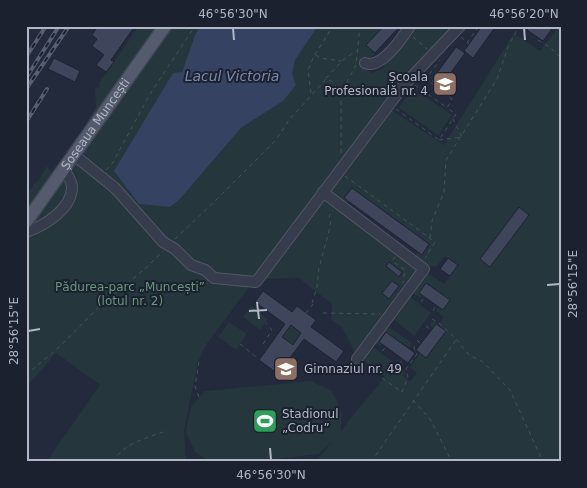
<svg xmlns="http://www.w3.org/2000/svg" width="587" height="488" viewBox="0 0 587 488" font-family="'DejaVu Sans',sans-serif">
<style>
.green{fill:#25363c}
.water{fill:#364262}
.building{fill:#3f465b;stroke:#1e2332;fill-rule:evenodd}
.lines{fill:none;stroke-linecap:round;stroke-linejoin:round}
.minor-casing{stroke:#525766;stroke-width:12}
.major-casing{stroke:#404554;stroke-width:15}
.path{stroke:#42535a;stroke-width:1;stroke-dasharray:4 4;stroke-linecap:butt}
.minor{stroke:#363c4c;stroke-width:10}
.major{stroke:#545b6c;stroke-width:12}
.rail-casing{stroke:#585f73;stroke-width:4}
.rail{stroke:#1c2130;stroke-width:2;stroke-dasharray:5.5;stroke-linecap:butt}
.ticks{fill:none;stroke:#b2b7c7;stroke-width:2}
.labels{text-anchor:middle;stroke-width:4;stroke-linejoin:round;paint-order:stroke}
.poi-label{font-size:12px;fill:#b2b7c7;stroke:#1c2130;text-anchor:start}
.street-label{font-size:12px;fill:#b2b7c7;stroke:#1c2130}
.park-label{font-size:12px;fill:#69987a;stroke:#1c2130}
.water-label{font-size:14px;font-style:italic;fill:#7a89af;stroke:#1c2130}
.neatline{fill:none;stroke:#b2b7c7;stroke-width:2}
.ticks-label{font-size:12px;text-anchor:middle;fill:#b2b7c7}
</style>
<rect width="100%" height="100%" fill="#232a3b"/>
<g class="green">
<path d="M139 26H159L81 138 79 136 96 106 95 89 100 87 99 83Z"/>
<path d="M170 26H200L195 35 182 72 139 204 170 207 180 199 241 128 283 101 295 60 318 26H384L367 45 375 53 363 67 372 73 382 69 414 26H456L255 279 206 345 198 361 184 430 186 462H52L48 459 100 385 56 353 26 388V228Z"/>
<path d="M559 26H561V462H306L317 460 332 441 319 454 249 462H210L195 452 187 435 186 429 191 407 205 391 311 381 332 391 342 413 341 432 348 421 385 377 361 358 372 346 404 370 405 373 403 376 410 381 417 373 410 367 420 353 426 357 436 324 433 328 429 325 433 321 439 324 444 317 436 311 438 307 443 310 450 300 427 283 419 292 422 295 420 298 414 294 413 290 426 272 444 284 458 265 445 256 437 266H425L414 257 418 252 422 255 429 244 352 188 344 198 348 201 345 205 329 192 390 109 444 145 514 33 540 51Z"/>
<path d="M412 88 452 115 438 135 399 108Z"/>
<path d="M47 166 52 174 26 212V196L35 183 38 181Z"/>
<path d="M322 200 328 201 420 270 357 356 341 326 331 320 332 304 299 278 265 279 263 277Z"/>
<path d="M409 296 431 313 414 336 392 318Z"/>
<path d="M251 306 268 319 260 330 243 317Z"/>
<path d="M229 322 247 334 236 350 218 337Z"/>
<path d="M291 325 301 333 293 345 282 337Z"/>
<path d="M387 326 412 343 409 348 386 332 379 341 382 344 381 346 375 343Z"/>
</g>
<path class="water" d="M200 26H318L295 60 292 74 296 85 283 101 241 128 180 199 170 207 139 204 114 171 173 73 182 72 195 35Z"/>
<g class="building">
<path d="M98 26H135L111 60 114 62 106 72 96 65 104 55 92 46 97 39 92 35Z"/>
<path d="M384 26H400L375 53 366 45Z"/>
<path d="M482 26H496L473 58 464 51Z"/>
<path d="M530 26H554L543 41 527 30Z"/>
<path d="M456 47 465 53 440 88 431 81Z"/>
<path d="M54 58 80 71 75 82 48 69Z"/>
<path d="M352 188 429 244 422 255 344 198Z"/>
<path d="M519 207 529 215 490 267 480 259Z"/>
<path d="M448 258 458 265 450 276 440 269Z"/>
<path d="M389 262 402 272 399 277 386 266Z"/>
<path d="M392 281 399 286 389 299 382 293Z"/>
<path d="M426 283 450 300 443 310 419 293Z"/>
<path d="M263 291 292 312 297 306 316 320 311 327 344 351 336 362 304 339 278 374 259 360 285 324 255 302ZM291 325 301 333 293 345 282 337Z"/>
<path d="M436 324 446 331 426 358 416 350Z"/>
<path d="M386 332 415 353 408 363 379 342Z"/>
</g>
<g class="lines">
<defs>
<g id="minor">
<path d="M365 63C381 70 403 37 410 26"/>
<path d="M74 155 115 188 163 242 175 249 191 265 205 270 214 278 256 282 404 85 460 26"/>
<path d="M323 192 424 269 357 359"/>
<path d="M26 232C44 226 72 209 72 187 72 181 67 175 64 169"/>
</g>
<g id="major">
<path id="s1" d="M26 222 165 26"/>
</g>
</defs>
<use href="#minor" class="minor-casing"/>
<use href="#major" class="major-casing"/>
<g class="path">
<path d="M413 37 427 49"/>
<path d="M461 37 469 44"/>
<path d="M538 40 551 48 561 58"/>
<path d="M467 43 479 26"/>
<path d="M316 55 320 58 341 61"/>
<path d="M326 78 343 60 356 51"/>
<path d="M415 85 446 107"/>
<path d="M311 93 308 70 314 56 333 26"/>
<path d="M396 109 439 140 456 114 447 108 452 99 426 79 440 60"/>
<path d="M439 140 462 137 453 119"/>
<path d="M341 153V93L356 65 360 26"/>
<path d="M106 170 112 164 150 94 195 26"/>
<path d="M345 176 435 242 425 258"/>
<path d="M430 238 432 221 444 192 446 160 497 79 508 47 518 28"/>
<path d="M175 239 212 204 276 140 289 120 326 79 333 82 341 93"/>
<path d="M395 257 392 261 405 270 403 283"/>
<path d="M421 302 425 297"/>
<path d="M312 303 317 287 319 268 329 231 331 220 329 216 333 210"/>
<path d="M433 311 436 305"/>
<path d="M306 313 313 304"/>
<path d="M323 313 380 314"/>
<path d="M432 319 439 323 456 339 469 355 483 362 510 390 543 462"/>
<path d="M426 326 431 330"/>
<path d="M417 340 421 344"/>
<path d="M240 344 256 357"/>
<path d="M263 344 272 330 266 323"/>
<path d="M382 351 386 347"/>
<path d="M199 362 195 386 200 400"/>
<path d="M399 364 403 359"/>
<path d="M26 375 57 349 99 307 147 267 163 251"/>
<path d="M382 378 402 392 408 377 406 369 417 354 414 348 415 342"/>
<path d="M413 400 430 419 452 462"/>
<path d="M113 462C123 443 147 438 166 431"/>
<path d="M371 462 456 340"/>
</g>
<use href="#minor" class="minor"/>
<use href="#major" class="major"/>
<defs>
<g id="rail">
<path d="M26 57 46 26"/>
<path d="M28 75 59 26"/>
<path d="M26 89 69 26"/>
<path d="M26 122 47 89"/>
</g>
</defs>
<use href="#rail" class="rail-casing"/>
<use href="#rail" class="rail"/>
</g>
<path class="ticks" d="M233 28 234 40M524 28 525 40M547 285 560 284M257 302 259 319M249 311 267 310M28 331 40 329M270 448 271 460"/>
<defs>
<symbol id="university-square" viewBox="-11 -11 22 22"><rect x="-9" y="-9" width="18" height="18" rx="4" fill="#8d6e63" stroke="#1c2130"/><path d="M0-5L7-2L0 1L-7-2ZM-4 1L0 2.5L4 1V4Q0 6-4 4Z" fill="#fff"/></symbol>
<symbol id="school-square" viewBox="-11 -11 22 22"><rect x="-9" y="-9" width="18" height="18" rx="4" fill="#8d6e63" stroke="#1c2130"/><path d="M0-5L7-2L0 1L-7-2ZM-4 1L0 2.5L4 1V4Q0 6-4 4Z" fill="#fff"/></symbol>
<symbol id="stadium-square" viewBox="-11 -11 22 22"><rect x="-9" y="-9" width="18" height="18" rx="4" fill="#2e9e5b" stroke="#1c2130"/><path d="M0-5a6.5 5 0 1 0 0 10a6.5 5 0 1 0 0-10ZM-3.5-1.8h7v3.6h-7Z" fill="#fff"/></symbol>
</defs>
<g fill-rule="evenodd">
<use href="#university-square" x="431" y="70" width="28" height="28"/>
<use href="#school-square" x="272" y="355" width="28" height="28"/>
<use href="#stadium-square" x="251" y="407" width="28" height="28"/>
</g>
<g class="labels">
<g class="poi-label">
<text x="428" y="81" text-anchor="end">Școala<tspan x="428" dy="14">Profesională nr. 4</tspan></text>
<text x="304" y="373">Gimnaziul nr. 49</text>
<text x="282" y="418">Stadionul<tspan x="282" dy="14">„Codru”</tspan></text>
</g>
<g class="street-label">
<text dy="4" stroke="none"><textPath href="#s1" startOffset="120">Șoseaua Muncești</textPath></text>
</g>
<g class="park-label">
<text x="130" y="291">Pădurea-parc „Muncești”<tspan x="130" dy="14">(lotul nr. 2)</tspan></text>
</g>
<g class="water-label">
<text x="232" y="81">Lacul Victoria</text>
</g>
</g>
<rect width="587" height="488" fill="none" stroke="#1c2130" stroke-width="55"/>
<rect x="28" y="28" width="532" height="432" class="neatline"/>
<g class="ticks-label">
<text x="233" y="18">46°56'30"N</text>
<text x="524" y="18">46°56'20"N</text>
<text transform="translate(573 284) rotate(-90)" y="4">28°56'15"E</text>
<text transform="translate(14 331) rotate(-90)" y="4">28°56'15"E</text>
<text x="271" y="479">46°56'30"N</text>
</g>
</svg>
